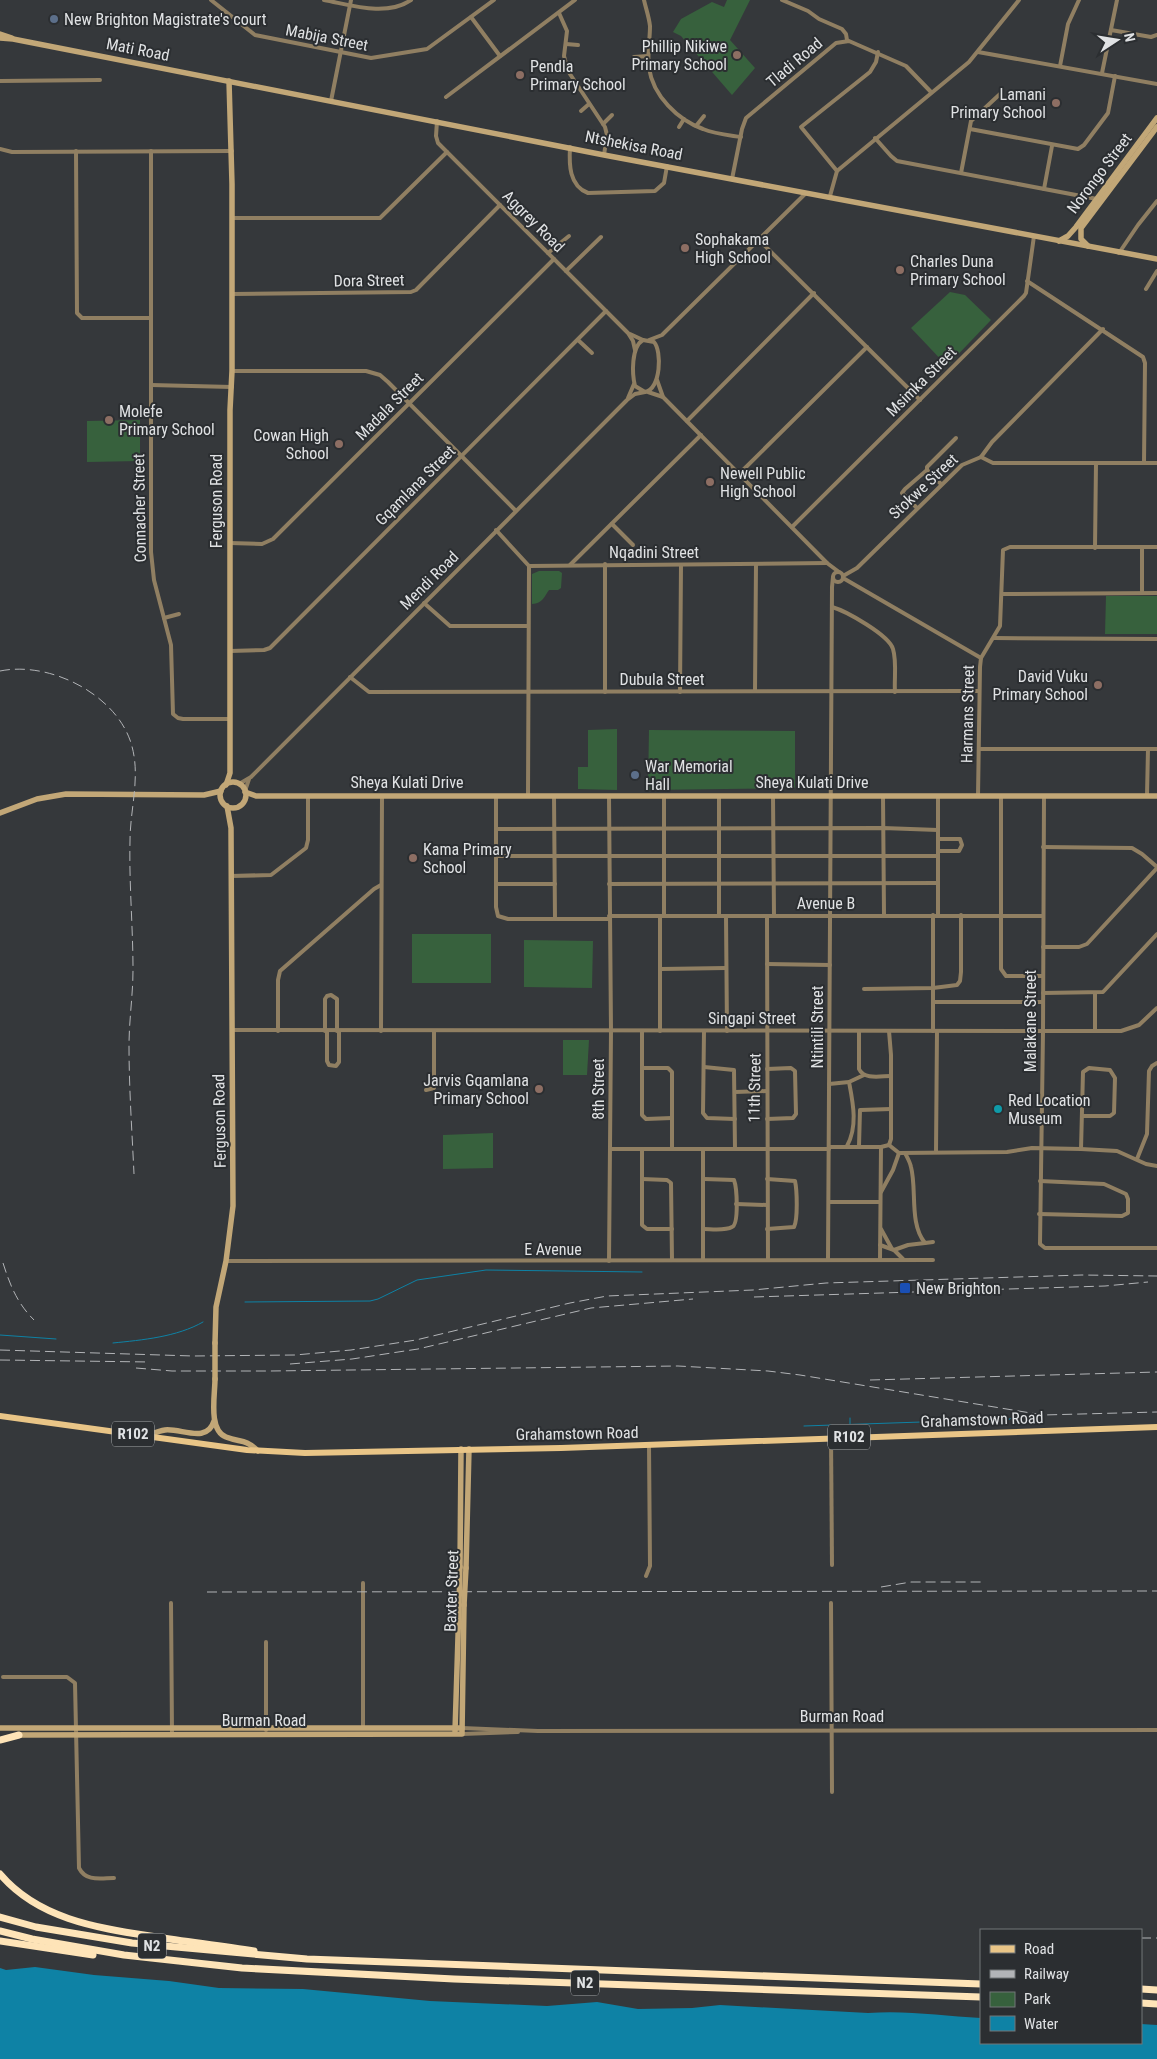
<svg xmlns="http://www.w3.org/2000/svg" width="1157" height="2059" viewBox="0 0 1157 2059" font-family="'Roboto Condensed',sans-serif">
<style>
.green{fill:#37613d}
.water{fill:#0e82a5}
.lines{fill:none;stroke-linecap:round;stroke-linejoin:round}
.stream{stroke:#0e82a5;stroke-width:1}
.street{stroke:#907f62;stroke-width:4}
.secondary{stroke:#c2a777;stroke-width:5.5}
.primary{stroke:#e9c587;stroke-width:6}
.highway{stroke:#fee4b8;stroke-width:7}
.rail{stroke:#b2b4b7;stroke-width:1;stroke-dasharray:10 5;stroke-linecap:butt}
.secondary-bridge{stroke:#c2a777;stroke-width:5.5}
.service-dot{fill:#5c6f8a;stroke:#2b2e31;stroke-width:2}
.education-dot{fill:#8d6e63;stroke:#2b2e31;stroke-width:2}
.culture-dot{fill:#0f9aa8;stroke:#2b2e31;stroke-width:2}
.transit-dot{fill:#1a4fb4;stroke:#2b2e31;stroke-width:2}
.labels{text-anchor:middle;stroke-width:4;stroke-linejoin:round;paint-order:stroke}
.shield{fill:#2b2e31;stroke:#aaacae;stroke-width:1}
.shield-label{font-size:15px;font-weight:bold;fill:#e0e2e4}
.poi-label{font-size:16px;fill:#e0e2e4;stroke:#2b2e31;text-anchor:start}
.street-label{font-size:16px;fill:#e0e2e4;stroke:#2b2e31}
</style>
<rect width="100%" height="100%" fill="#35383b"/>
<g class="green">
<path d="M727 0H750L730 40 755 68 732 95 681 36 673 32 681 19 712 2 724 7Z"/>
<path d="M950 292 965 295 991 320 947 366 911 328Z"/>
<path d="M140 420V461L87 462V421Z"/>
<path d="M539 571H559L562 573 561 588 558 590H549C544 597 543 603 532 604V574Z"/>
<path d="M1106 596H1157V634H1105Z"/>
<path d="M617 729V790L578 789V767H588V730Z"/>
<path d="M649 730 795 731V788L648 790Z"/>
<rect x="412" y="934" width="79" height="49"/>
<path d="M524 940 593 941 592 988 524 987Z"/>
<path d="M563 1040H589L587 1075H563Z"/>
<path d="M493 1133V1168L443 1169V1135Z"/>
</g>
<path class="water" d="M35 1967 94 1975 169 1981 219 1988 303 1989 430 2001 547 2006 597 2002 638 2009 692 2008 720 2005 868 2013C906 2010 943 2016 981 2018V2043H1141V2024L1157 2025V2059H0V1968L6 1970Z"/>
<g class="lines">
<g class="stream">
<path d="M245 1302 370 1301 378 1299 417 1280 486 1270 642 1272"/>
<path d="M0 1335 56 1339"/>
<path d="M113 1343C142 1340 177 1337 203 1322"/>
<path d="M850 1418V1424"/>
<path d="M804 1426 1010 1419 1012 1417"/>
</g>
<g class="street">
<path d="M211 0 255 35 371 58 427 49 494 0"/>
<path d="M324 0C351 5 386 17 411 0"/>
<path d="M644 0C646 9 649 17 650 26 650 40 647 54 649 68 653 96 678 120 703 129 715 134 728 135 741 137"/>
<path d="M782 0 808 11 819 19 842 29 846 34 847 40"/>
<path d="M559 13 567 31 564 56 568 71 605 127 607 135 604 155"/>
<path d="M471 17 500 56"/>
<path d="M1111 30 1151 37 1157 35"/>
<path d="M566 44 578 45"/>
<path d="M978 52 1157 84"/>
<path d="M634 57 648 56"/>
<path d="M1060 66 1068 24 1079 0"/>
<path d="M649 70 662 67"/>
<path d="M1102 73 1117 0"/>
<path d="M0 81 100 80"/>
<path d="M446 97 575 0"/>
<path d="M331 101 351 0"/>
<path d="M581 111 589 104"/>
<path d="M437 121 436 136 438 143 628 333 633 341 635 350"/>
<path d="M603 124 612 115"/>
<path d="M696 126 704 116"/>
<path d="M679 127 684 119"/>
<path d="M970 129 1078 149 1084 145 1108 113 1115 76"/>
<path d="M875 138 891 156 897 161 1097 199"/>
<path d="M570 147C569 164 569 186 588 193L655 191 664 183 667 166"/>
<path d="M0 149 12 152 232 151"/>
<path d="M76 151 77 313 82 318H151"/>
<path d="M151 151V552L154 580 171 645 173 714 178 718 183 719H229"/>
<path d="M837 171 801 127 870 72 876 62 878 52"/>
<path d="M961 173 971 121 1000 94"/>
<path d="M732 179 742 129 746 118 836 43 849 41 906 66 931 92"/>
<path d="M1044 189 1052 146"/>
<path d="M830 196 837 171 969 62 1019 0"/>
<path d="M232 218H380L447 152"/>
<path d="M758 239 920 400"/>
<path d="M548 253 569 236"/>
<path d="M1119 253 1138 225 1157 201"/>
<path d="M566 271 601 237"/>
<path d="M1027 281 1143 357 1145 363 1144 463"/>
<path d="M1146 289 1157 271"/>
<path d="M232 294 411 292 416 290 500 205"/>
<path d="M630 334 643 340"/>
<path d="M578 340 592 353"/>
<path d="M643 340 654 342C662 351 661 389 645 392L635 386C632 374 631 347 643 340Z"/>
<path d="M649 340 662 335 806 193"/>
<path d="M232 371H366L380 375 388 382 515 510"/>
<path d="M657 380 663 397 827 563 839 572"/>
<path d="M151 385 232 387"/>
<path d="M648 392 663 397"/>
<path d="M628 398 634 384"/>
<path d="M687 421 814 293"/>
<path d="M981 457 993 463H1157"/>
<path d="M927 470V467L956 438"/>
<path d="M739 474 867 347"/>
<path d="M917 508 902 493 905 489 927 470 941 484"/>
<path d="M612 524 633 545"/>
<path d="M792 527 1024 296 1026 293 1034 236"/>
<path d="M496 530 529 566 827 563"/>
<path d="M230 543 262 544 273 539 554 259"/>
<path d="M1095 548 1096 463"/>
<path d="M570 565 701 435"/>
<circle cx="838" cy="577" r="5"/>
<path d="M843 576 857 568 962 465 981 457 992 442 1103 329"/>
<path d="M843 578 981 658"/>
<path d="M1142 593V547"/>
<path d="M1002 594 1157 593"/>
<path d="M424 603 450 626H528"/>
<path d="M832 607C846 611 889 635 893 649 897 662 894 679 895 692"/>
<path d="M164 618 179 614"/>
<path d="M994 638 1157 639"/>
<path d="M230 651 264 650 270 648 606 311"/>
<path d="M350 677 369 692 979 691"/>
<path d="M755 691 756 564"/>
<path d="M605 692V564"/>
<path d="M680 692 681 565"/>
<path d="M979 749H1157"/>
<path d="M239 784 251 777 627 400 635 394 645 392"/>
<path d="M245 791 249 779"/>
<path d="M496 796V907L498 916 508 919H609"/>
<path d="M528 796 529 566"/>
<path d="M554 796 555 919"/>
<path d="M609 796 611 1031 609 1261"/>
<path d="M664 796V916"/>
<path d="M719 796V916"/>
<path d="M773 796 774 916"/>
<path d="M883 796 884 915"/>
<path d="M978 796 980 667 981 658 1000 626 1003 550 1010 547H1157"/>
<path d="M1001 796V969L1006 976H1043"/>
<path d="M1044 796 1043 1032 1040 1244 1045 1248H1157"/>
<path d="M1147 796 1148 749"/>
<path d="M496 829 883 828 938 830"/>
<path d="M938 839H960L962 845 959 851H938"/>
<path d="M1043 847 1132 848 1142 854 1157 867"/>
<path d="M496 856H938"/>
<path d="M231 876 271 875 306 848 308 840V796"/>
<path d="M496 884H555"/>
<path d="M609 884 938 883"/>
<path d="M933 915V1031"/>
<path d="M938 915V796"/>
<path d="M609 916H1043"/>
<path d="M726 916 727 1031"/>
<path d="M767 916 768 1260"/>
<path d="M1043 947H1079L1087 944 1157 868"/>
<path d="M767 964 830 965"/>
<path d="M661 969 726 968"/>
<path d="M864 989 933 988 957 985 960 981 961 972V915"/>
<path d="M1043 993 1103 992 1157 934"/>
<path d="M1095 993V1031"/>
<path d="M933 1002H1043"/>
<path d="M232 1030 1121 1031 1139 1025 1157 1008"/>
<path d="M278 1031V980L280 971 374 889 381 885"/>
<path d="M325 1031V999L327 996 331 995 337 999V1031"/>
<path d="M327 1031V1061L329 1065 336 1066 339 1062V1031"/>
<path d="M381 1031 382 796"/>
<path d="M642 1031V1115L646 1119 672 1118"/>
<path d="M660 1031V916"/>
<path d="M704 1031 703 1113 707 1118 735 1119"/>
<path d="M859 1031V1069C864 1080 881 1076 891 1076"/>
<path d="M889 1031 891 1055V1139L889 1145"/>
<path d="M704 1067 734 1070 735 1149"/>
<path d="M642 1068H668L672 1072V1149"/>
<path d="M829 1084 849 1082 864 1075"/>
<path d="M426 1090 434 1088V1031"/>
<path d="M735 1092 767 1091"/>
<path d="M767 1119 793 1118 796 1114 795 1071 791 1068 767 1069"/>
<path d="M889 1145 899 1153 1007 1152 1032 1148 1081 1149 1117 1151 1146 1164 1157 1166"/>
<path d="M847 1146C858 1126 853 1103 849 1082"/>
<path d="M859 1146 860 1110 891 1109"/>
<path d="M829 1147H881L889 1145"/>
<path d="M610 1149H829"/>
<path d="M642 1149V1225L647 1229H672"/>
<path d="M703 1149V1260"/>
<path d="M1081 1149 1083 1072 1089 1068 1110 1070 1115 1078 1114 1113 1110 1116H1082"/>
<path d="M936 1152 937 1031"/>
<path d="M905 1153C907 1157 910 1162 911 1167 917 1189 909 1224 925 1243L933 1242"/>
<path d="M1137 1159 1147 1134 1149 1071 1152 1066 1157 1063"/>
<path d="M642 1179 667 1180 671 1183 672 1260"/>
<path d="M881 1192 893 1170 899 1153"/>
<path d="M829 1202H880"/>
<path d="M736 1204 767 1205"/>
<path d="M1039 1214 1122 1216 1128 1213V1199L1126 1194 1104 1184 1040 1181"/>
<path d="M704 1229C711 1229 725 1231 732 1227 739 1224 737 1188 734 1180L704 1179"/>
<path d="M767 1229 794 1227C798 1219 797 1190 795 1181L767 1179"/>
<path d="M881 1229 892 1249"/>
<path d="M880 1245 894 1250 903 1259"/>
<path d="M894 1250 908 1245 925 1243"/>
<path d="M828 1259 832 587 833 577"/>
<path d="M880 1259 881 1147"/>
<path d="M226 1261 933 1260"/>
<path d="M831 1438 832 1565"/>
<path d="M646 1576 650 1566 649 1445"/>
<path d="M363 1583V1728"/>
<path d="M171 1603 172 1734"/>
<path d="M831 1603 832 1792"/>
<path d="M3 1677H67L75 1683 79 1868C86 1882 101 1878 114 1878"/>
<path d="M462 1728 538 1731 1157 1730"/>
<path d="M266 1730V1642"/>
<path d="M462 1734 518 1732"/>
</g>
<g class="secondary">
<path d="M0 34 12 38"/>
<path d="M0 38 13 39 604 155 1157 259"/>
<path d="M1059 241 1068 236 1076 227 1157 118"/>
<path d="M1088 246 1081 239V228L1157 127"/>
<circle cx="233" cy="795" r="13"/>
<path d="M226 785 230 773V410L232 371V184L229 81"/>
<path d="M245 792 256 796H1157"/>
<path d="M0 813 37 799 66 794 204 795 221 791"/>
<path d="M215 1343 216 1307 226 1261 233 1206 231 828 227 806"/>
<path d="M215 1379C215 1395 208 1430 226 1437 241 1443 244 1438 258 1451"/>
<path d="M146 1436C152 1434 158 1431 165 1430 181 1428 207 1444 214 1421"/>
<path d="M460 1567 461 1449"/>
<path d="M466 1568 469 1449"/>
<path d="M0 1728H462"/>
<path d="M455 1731 459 1605"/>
<path d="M19 1735 462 1734 464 1605"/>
</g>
<path class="primary" d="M0 1416 247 1450 305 1453 561 1448 1157 1427"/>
<g class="highway">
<path d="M0 1740 19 1735"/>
<path d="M0 1874C39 1920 99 1928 156 1937 189 1942 222 1946 254 1951"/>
<path d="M0 1917 36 1927 132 1943 307 1959 981 1984"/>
<path d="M0 1931 32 1939 124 1955 242 1968 454 1979 981 1997"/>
<path d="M0 1941 93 1955"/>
<path d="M1141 1989 1157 1990"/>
<path d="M1141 2003 1157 2004"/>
</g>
<g class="rail">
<path d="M0 671C49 661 113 693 130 740 142 774 130 807 130 841 129 884 133 927 133 970 133 995 129 1020 129 1046 129 1088 132 1131 134 1174"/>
<path d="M3 1263C10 1285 17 1303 34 1320"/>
<path d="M754 1297 1105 1286 1148 1282"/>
<path d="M0 1350 193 1356 295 1355 351 1350 416 1340 570 1303 607 1296 753 1290 826 1283 1082 1275 1157 1276"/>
<path d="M0 1360 150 1362"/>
<path d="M290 1364 352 1359 418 1349 591 1308 693 1299"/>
<path d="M136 1368 172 1371H270L678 1366 768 1371 800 1375 1043 1415 1157 1412"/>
<path d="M870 1380 1157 1372"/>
<path d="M881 1587 911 1582H981"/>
<path d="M207 1592 1157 1591"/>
<path d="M1141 1938H1157"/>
</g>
<g class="secondary-bridge">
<path d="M215 1379V1343"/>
<path d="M459 1605 460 1567"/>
<path d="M464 1605 466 1568"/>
</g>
</g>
<g class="service-dot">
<circle cx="54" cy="19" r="5"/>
<circle cx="635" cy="775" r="5"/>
</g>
<g class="education-dot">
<circle cx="737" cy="55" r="5"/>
<circle cx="520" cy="75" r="5"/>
<circle cx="1056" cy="103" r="5"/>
<circle cx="685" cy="248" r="5"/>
<circle cx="900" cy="270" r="5"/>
<circle cx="109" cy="420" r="5"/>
<circle cx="339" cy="444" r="5"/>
<circle cx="710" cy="482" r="5"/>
<circle cx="1098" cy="685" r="5"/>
<circle cx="413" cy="858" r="5"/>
<circle cx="539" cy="1089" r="5"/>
</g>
<circle class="culture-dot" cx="998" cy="1109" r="5"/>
<rect class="transit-dot" x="899" y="1282" width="12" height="12" rx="2.5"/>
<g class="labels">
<g class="shield">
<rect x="112" y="1421.5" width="42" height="25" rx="4"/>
<rect x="828" y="1424.5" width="42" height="25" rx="4"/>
<rect x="138" y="1933.5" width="28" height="25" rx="4"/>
<rect x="571" y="1970.5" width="28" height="25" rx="4"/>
</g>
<g class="shield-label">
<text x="133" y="1439">R102</text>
<text x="849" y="1442">R102</text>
<text x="152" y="1951">N2</text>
<text x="585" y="1988">N2</text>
</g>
<g class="poi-label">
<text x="64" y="25">New Brighton Magistrate's court</text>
<text x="727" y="52" text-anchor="end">Phillip Nikiwe<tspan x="727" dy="18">Primary School</tspan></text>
<text x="530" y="72">Pendla<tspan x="530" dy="18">Primary School</tspan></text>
<text x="1046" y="100" text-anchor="end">Lamani<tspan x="1046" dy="18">Primary School</tspan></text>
<text x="695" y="245">Sophakama<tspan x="695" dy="18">High School</tspan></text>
<text x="910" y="267">Charles Duna<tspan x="910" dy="18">Primary School</tspan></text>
<text x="119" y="417">Molefe<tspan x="119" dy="18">Primary School</tspan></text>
<text x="329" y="441" text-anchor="end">Cowan High<tspan x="329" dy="18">School</tspan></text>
<text x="720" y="479">Newell Public<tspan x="720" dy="18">High School</tspan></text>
<text x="1088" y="682" text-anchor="end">David Vuku<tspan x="1088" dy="18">Primary School</tspan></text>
<text x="645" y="772">War Memorial<tspan x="645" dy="18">Hall</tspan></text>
<text x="423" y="855">Kama Primary<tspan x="423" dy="18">School</tspan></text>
<text x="529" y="1086" text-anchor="end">Jarvis Gqamlana<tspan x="529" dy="18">Primary School</tspan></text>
<text x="1008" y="1106">Red Location<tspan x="1008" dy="18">Museum</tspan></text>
<text x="916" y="1294">New Brighton</text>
</g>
<g class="street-label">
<text transform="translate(327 37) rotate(11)" y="6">Mabija Street</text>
<text transform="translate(138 49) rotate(11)" y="6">Mati Road</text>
<text transform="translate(794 62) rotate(-40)" y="6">Tladi Road</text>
<text transform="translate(634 145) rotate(11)" y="6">Ntshekisa Road</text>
<text transform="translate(1099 173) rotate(-53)" y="6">Norongo Street</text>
<text transform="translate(534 221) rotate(45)" y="6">Aggrey Road</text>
<text transform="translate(369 280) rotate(-1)" y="6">Dora Street</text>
<text transform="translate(921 381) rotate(-45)" y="6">Msimka Street</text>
<text transform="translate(389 406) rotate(-45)" y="6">Madala Street</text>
<text transform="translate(415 485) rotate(-45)" y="6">Gqamlana Street</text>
<text transform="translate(923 486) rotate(-43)" y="6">Stokwe Street</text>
<text transform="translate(216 501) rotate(-90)" y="6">Ferguson Road</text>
<text transform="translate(139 508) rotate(-91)" y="6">Connacher Street</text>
<text x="654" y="558">Nqadini Street</text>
<text transform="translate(429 580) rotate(-45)" y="6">Mendi Road</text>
<text x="662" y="685">Dubula Street</text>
<text transform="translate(967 714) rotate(-89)" y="6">Harmans Street</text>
<text x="407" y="788">Sheya Kulati Drive</text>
<text x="812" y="788">Sheya Kulati Drive</text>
<text x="826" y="909">Avenue B</text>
<text x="752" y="1024">Singapi Street</text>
<text transform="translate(1030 1021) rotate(-90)" y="6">Malakane Street</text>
<text transform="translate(817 1027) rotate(-90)" y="6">Ntintili Street</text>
<text transform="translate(754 1088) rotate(-89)" y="6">11th Street</text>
<text transform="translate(598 1089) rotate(-90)" y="6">8th Street</text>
<text transform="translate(219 1121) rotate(-91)" y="6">Ferguson Road</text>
<text x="553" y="1255">E Avenue</text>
<text transform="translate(982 1419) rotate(-2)" y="6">Grahamstown Road</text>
<text transform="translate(577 1433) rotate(-1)" y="6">Grahamstown Road</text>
<text transform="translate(451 1591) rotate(-88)" y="6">Baxter Street</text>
<text x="842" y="1722">Burman Road</text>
<text x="264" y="1726">Burman Road</text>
</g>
</g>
<rect x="980" y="1929" width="162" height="115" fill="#2b2e31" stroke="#737679"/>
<rect x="990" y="1945" width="25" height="8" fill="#e9c587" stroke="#737679"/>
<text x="1024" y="1954" font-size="15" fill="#e0e2e4">Road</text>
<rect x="990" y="1970" width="25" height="8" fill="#b2b4b7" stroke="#737679"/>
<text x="1024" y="1979" font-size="15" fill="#e0e2e4">Railway</text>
<rect x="990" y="1992" width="25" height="15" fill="#37613d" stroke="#737679"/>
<text x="1024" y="2004" font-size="15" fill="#e0e2e4">Park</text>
<rect x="990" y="2016" width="25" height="15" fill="#0e82a5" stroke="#737679"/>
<text x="1024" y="2029" font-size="15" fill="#e0e2e4">Water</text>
<g transform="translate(1117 40) rotate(78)" stroke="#2b2e31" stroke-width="4" paint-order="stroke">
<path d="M0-4L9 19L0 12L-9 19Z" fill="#e0e2e4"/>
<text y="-8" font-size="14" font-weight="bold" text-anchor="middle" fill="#e0e2e4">N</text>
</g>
</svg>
